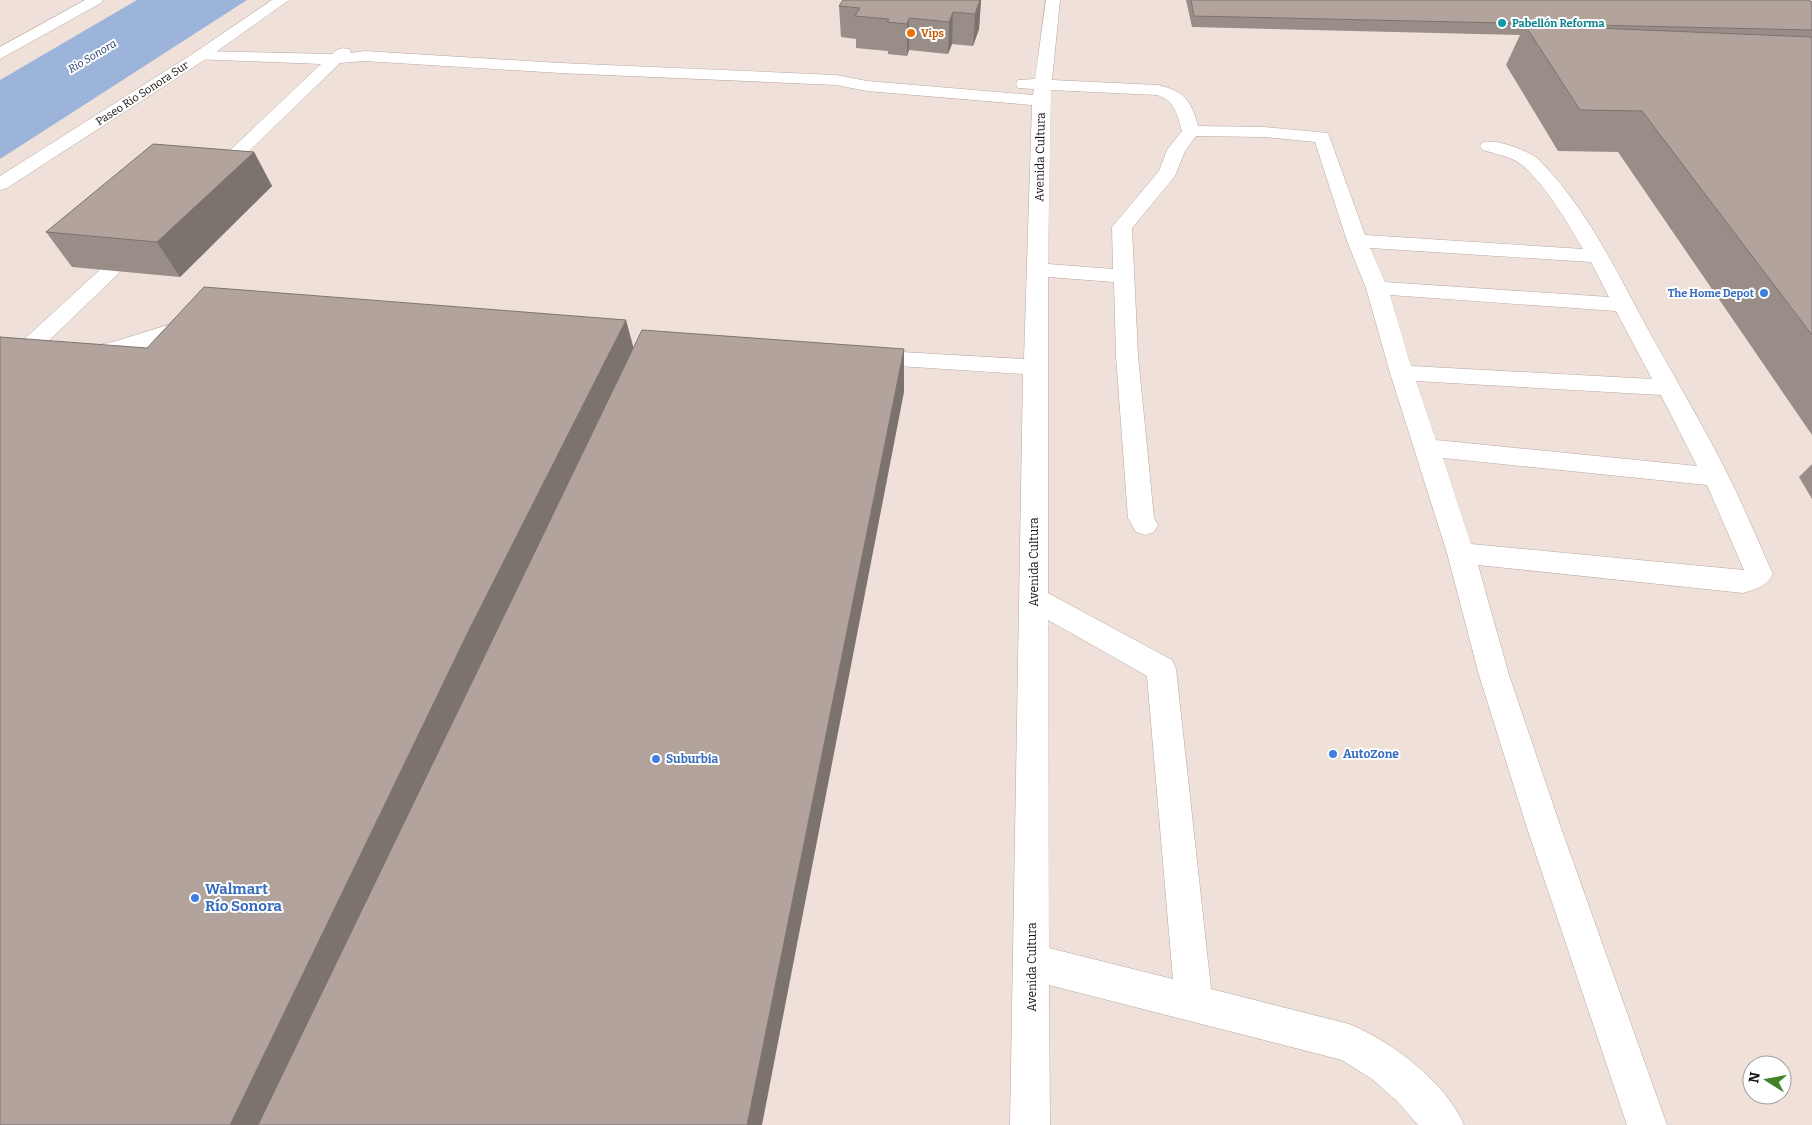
<svg xmlns="http://www.w3.org/2000/svg" width="1812" height="1125" viewBox="0 0 1812 1125" font-family="Bitter,serif">
<style>
.water{fill:#9cb4da}
.lines{fill:none;stroke-linecap:round;stroke-linejoin:round}
.minor-casing{stroke:#b7a8a1;stroke-width:1}
.major-casing{stroke:#b7a8a1;stroke-width:1}
.minor{fill:#fff;fill-rule:evenodd}
.major{fill:#fff;fill-rule:evenodd}
.wall{fill:#998d87}
.shaded-wall{fill:#7d736e}
.building{fill:#b2a49d;stroke:#7d736e}
.culture-dot{fill:#0f9aa8;stroke:#fff;stroke-width:2}
.food-dot{fill:#e8710a;stroke:#fff;stroke-width:2}
.shop-dot{fill:#3f7fe0;stroke:#fff;stroke-width:2}
.labels{text-anchor:middle;stroke-width:4;stroke-linejoin:round;paint-order:stroke}
.far-culture-label{font-size:11px;font-weight:bold;fill:#0d838f;stroke:#fff;text-anchor:start}
.far-food-label{font-size:11px;font-weight:bold;fill:#c56008;stroke:#fff;text-anchor:start}
.far-water-label{font-size:11px;font-style:italic;fill:#1c3869;stroke:#fff}
.far-street-label{font-size:11px;fill:#140f0c;stroke:#fff}
.far-shop-label{font-size:11px;font-weight:bold;fill:#366cbe;stroke:#fff;text-anchor:end}
.street-label{font-size:12px;fill:#140f0c;stroke:#fff}
.shop-label{font-size:12px;font-weight:bold;fill:#366cbe;stroke:#fff;text-anchor:start}
.near-shop-label{font-size:15px;font-weight:bold;fill:#366cbe;stroke:#fff;text-anchor:start}
</style>
<rect width="100%" height="100%" fill="#efe0d9"/>
<path class="water" d="M137 0H247L0 159V80Z"/>
<g class="lines">
<defs>
<g id="minor">
<path d="M1046 0H1060L1052 80 1158 85C1184 91 1191 100 1198 126L1264 127 1328 133 1365 235 1583 249C1569 225 1537 169 1512 159 1503 155 1492 153 1483 150L1480 146 1483 142C1497 139 1528 150 1539 160 1585 206 1615 268 1645 324 1673 375 1703 425 1729 477 1745 509 1758 542 1773 574 1766 587 1756 589 1743 593L1478 565 1509 675 1560 825 1667 1125H1627L1526 825 1479 675 1447 553 1390 373 1366 288 1347 241 1315 142 1264 137 1196 136 1185 151 1175 176 1132 228 1138 356 1154 518 1158 525 1154 532 1145 535 1136 532 1128 518 1116 356 1114 282 1048 277V593L1172 660 1176 669 1211 989 1349 1024C1391 1041 1446 1082 1464 1125H1418L1397 1101 1372 1079 1342 1060 1049 985 1050 1125H1010L1023 374 867 364 859 362 856 357 859 352 867 350 1024 359 1032 105 867 91 836 85 560 73 364 61 340 63 218 181 211 183 204 181 202 177 321 64 194 59 192 56 194 53 200 51 332 54C337 49 341 47 349 49L351 53 364 51 560 63 836 75 867 81 1033 95 1034 89 1018 88 1016 84 1018 80 1035 79ZM1051 90 1157 95C1175 101 1177 114 1182 131L1167 150 1159 171 1112 227 1113 269 1048 264ZM1370 248 1591 262 1609 297 1385 282ZM1390 295 1616 311 1652 379 1411 366ZM1416 381 1661 395 1697 466 1436 440ZM1443 458 1707 485 1744 570 1471 544ZM1048 620 1147 676 1173 979 1049 948Z"/>
<path d="M110 265 117 267 120 271 117 275 36 353 28 355 20 353 17 348 20 343 103 267Z"/>
<path d="M194 317 202 319 205 324 202 329C174 338 110 365 83 358L80 353 83 348 113 342Z"/>
</g>
<g id="major">
<path d="M85 0H103L101 3 0 59V47Z"/>
<path d="M272 0H289L206 59 7 188 0 190V176L194 53Z"/>
</g>
</defs>
<use href="#minor" class="minor-casing"/>
<use href="#major" class="major-casing"/>
<use href="#minor" class="minor"/>
<use href="#major" class="major"/>
</g>
<g class="wall">
<path d="M843 0H981L979 29 973 46 952 44 948 54 909 50 907 56 888 54V51L856 48V39L841 37 839 6Z"/>
<path d="M1186 0H1809L1812 2V435L1618 152 1558 151 1506 65 1520 35 1192 27Z"/>
<path d="M254 152 272 186 180 277 72 267 46 232Z"/>
<path d="M1812 464V499L1799 477Z"/>
</g>
<g class="shaded-wall">
<path d="M980 0H981L979 29 973 46 975 14Z"/>
<path d="M953 12 952 44 948 54 949 22Z"/>
<path d="M909 18V50L907 56V24Z"/>
<path d="M254 152 272 186 180 277 157 242Z"/>
<path d="M626 320 638 364 288 1125H230L468 632Z"/>
<path d="M904 349V392L762 1125H747Z"/>
</g>
<g class="building">
<path d="M843 0H980L975 14 953 12 949 22 909 18 907 24 887 22 889 19 855 16 860 8 839 6Z"/>
<path d="M1191 0H1809L1812 2V30L1194 16Z"/>
<path d="M1525 25 1812 37V335L1642 111 1580 110Z"/>
<path d="M153 144 254 152 157 242 46 232Z"/>
<path d="M204 287 626 320 468 632 230 1125H0V337L147 348Z"/>
<path d="M642 330 904 349 747 1125H258Z"/>
</g>
<circle class="culture-dot" cx="1502" cy="23" r="5"/>
<circle class="food-dot" cx="911" cy="33" r="5"/>
<g class="shop-dot">
<circle cx="1764" cy="293" r="5"/>
<circle cx="1333" cy="754" r="5"/>
<circle cx="656" cy="759" r="5"/>
<circle cx="195" cy="898" r="5"/>
</g>
<g class="labels">
<g class="far-culture-label">
<text x="1512" y="27">Pabellón Reforma</text>
</g>
<g class="far-food-label">
<text x="921" y="37">Vips</text>
</g>
<g class="far-water-label">
<text transform="translate(92 56) rotate(-31)" y="4">Rio Sonora</text>
</g>
<g class="far-street-label">
<text transform="translate(142 93) rotate(-33)" y="4">Paseo Rio Sonora Sur</text>
</g>
<g class="far-shop-label">
<text x="1754" y="297">The Home Depot</text>
</g>
<g class="street-label">
<text transform="translate(1040 157) rotate(-89)" y="4">Avenida Cultura</text>
<text transform="translate(1034 562) rotate(-90)" y="4">Avenida Cultura</text>
<text transform="translate(1032 967) rotate(-90)" y="4">Avenida Cultura</text>
</g>
<g class="shop-label">
<text x="1343" y="758">AutoZone</text>
<text x="666" y="763">Suburbia</text>
</g>
<g class="near-shop-label">
<text x="205" y="894">Walmart<tspan x="205" dy="17">Río Sonora</tspan></text>
</g>
</g>
<g transform="translate(1767 1080) rotate(281)"><circle r="24" fill="#ffffff" stroke="#a19f9e"/>
<path d="M0-4L9 19L0 12L-9 19Z" fill="#408326"/>
<text y="-8" font-size="14" font-weight="bold" text-anchor="middle" fill="#140f0c">N</text>
</g>
</svg>
